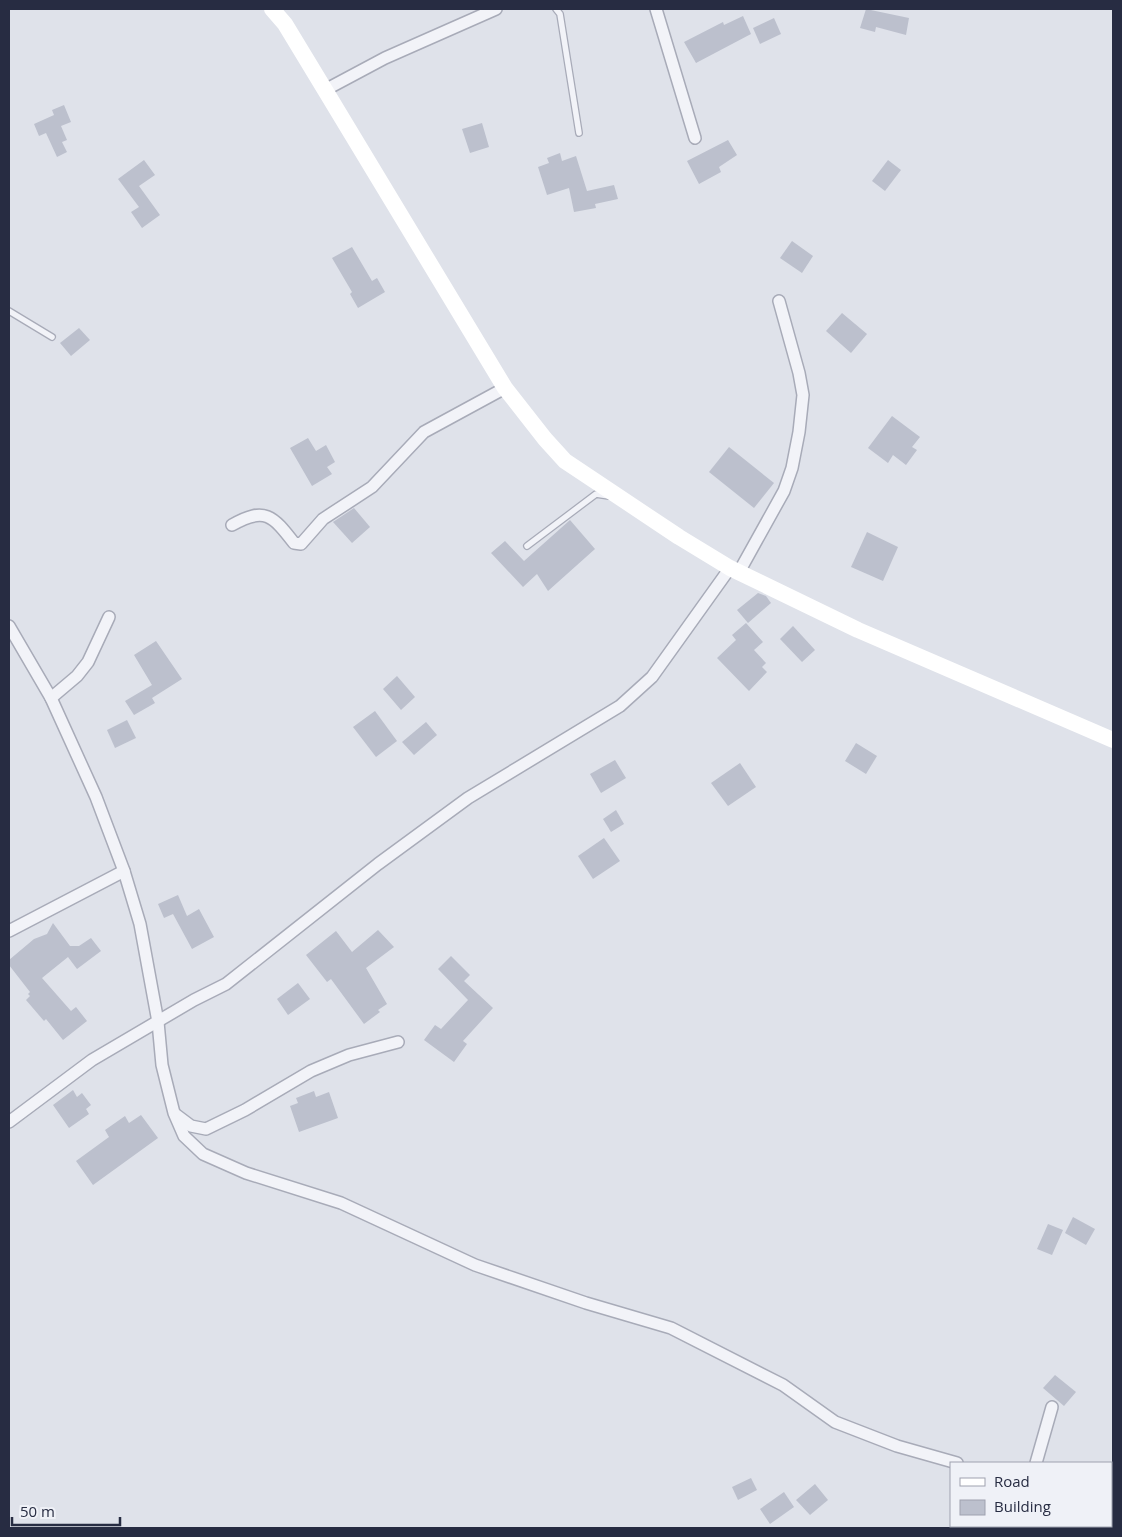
<svg xmlns="http://www.w3.org/2000/svg" width="1122" height="1537" viewBox="0 0 1122 1537" font-family="'Open Sans',sans-serif">
<style>
.building{fill:#bcc0cd}
.lines{fill:none;stroke-linecap:round;stroke-linejoin:round}
.lane-casing{stroke:#a8abb8;stroke-width:8}
.street-casing{stroke:#a8abb8;stroke-width:14}
.lane{stroke:#f2f3f8;stroke-width:5.5}
.street{stroke:#f2f3f8;stroke-width:11}
.secondary{stroke:#fff;stroke-width:16}
</style>
<rect width="100%" height="100%" fill="#dfe2ea"/>
<g class="building">
<path d="M866 9 909 18 906 35 876 27 875 32 860 28Z"/>
<path d="M743 16 751 34 696 63 684 42 723 22 724 25Z"/>
<path d="M774 18 781 34 760 44 753 28Z"/>
<path d="M64 105 71 122 61 126 67 140 62 142 67 152 57 157 46 133 39 136 34 124 54 115 52 110Z"/>
<path d="M482 123 489 147 470 153 462 129Z"/>
<path d="M728 140 737 155 719 167 721 172 699 184 687 161Z"/>
<path d="M560 153 562 161 576 156 587 191 614 185 618 199 595 204 596 208 574 212 569 188 547 195 538 167 549 163 547 158Z"/>
<path d="M144 160 155 175 139 186 160 215 142 228 131 212 139 207 118 179Z"/>
<path d="M888 160 901 170 885 191 872 181Z"/>
<path d="M792 241 813 256 802 273 780 258Z"/>
<path d="M352 247 372 281 377 278 385 292 358 308 350 294 352 292 332 258Z"/>
<path d="M842 313 867 334 851 353 826 331Z"/>
<path d="M79 328 90 340 71 356 60 343Z"/>
<path d="M892 416 920 437 912 447 917 450 906 465 893 455 888 463 868 448Z"/>
<path d="M308 438 316 451 326 445 335 462 327 467 332 474 312 486 290 448Z"/>
<path d="M729 447 774 483 754 508 709 472Z"/>
<path d="M354 508 370 527 352 543 333 522Z"/>
<path d="M570 520 595 549 548 591 537 574 523 587 491 553 505 541 524 561Z"/>
<path d="M867 532 898 547 883 581 851 567Z"/>
<path d="M758 593 766 596 771 603 748 623 737 610Z"/>
<path d="M746 623 763 642 754 650 766 663 762 667 767 672 749 691 717 658 736 640 732 635Z"/>
<path d="M793 626 815 650 802 662 780 639Z"/>
<path d="M156 641 182 679 152 698 155 703 134 715 125 701 152 685 134 655Z"/>
<path d="M397 676 415 697 401 710 383 689Z"/>
<path d="M375 711 397 741 376 757 353 727Z"/>
<path d="M127 720 136 738 115 748 107 730Z"/>
<path d="M426 722 437 735 414 755 402 742Z"/>
<path d="M856 743 877 756 866 774 845 761Z"/>
<path d="M615 760 626 778 601 793 590 774Z"/>
<path d="M740 763 756 787 728 806 711 783Z"/>
<path d="M616 810 624 824 611 832 603 819Z"/>
<path d="M604 838 620 861 593 879 578 856Z"/>
<path d="M178 895 187 916 199 909 214 937 192 949 173 914 164 918 158 904Z"/>
<path d="M53 923 70 946H79L91 938 101 951 77 969 68 957 42 978 71 1011 76 1007 87 1021 63 1040 46 1019 44 1021 26 1000 30 996 28 994 30 992 9 965V960L34 939 47 934Z"/>
<path d="M378 930 394 947 366 968 387 1004 378 1010 380 1012 364 1024 331 979 327 982 306 955 336 931 352 952Z"/>
<path d="M451 956 470 975 464 981 493 1008 463 1041 467 1044 454 1062 424 1040 435 1025 441 1029 468 1000 438 969Z"/>
<path d="M298 983 310 999 288 1015 277 999Z"/>
<path d="M73 1090 77 1097 82 1093 91 1105 86 1109 89 1114 69 1128 53 1105Z"/>
<path d="M314 1091 316 1097 329 1092 338 1118 299 1132 290 1106 298 1103 296 1098Z"/>
<path d="M141 1115 158 1138 93 1185 76 1161 109 1137 105 1130 125 1116 129 1123Z"/>
<path d="M1073 1217 1095 1229 1086 1245 1065 1233Z"/>
<path d="M1048 1224 1063 1230 1052 1255 1037 1249Z"/>
<path d="M1055 1375 1076 1392 1064 1406 1043 1388Z"/>
<path d="M751 1478 757 1490 738 1500 732 1487Z"/>
<path d="M815 1484 828 1500 810 1515 796 1500Z"/>
<path d="M784 1492 794 1507 770 1524 760 1509Z"/>
</g>
<g class="lines">
<defs>
<g id="lane">
<path d="M556 9 560 14 579 133"/>
<path d="M9 311 52 337"/>
<path d="M527 546 596 494 609 496"/>
</g>
<g id="street">
<path d="M656 9 695 138"/>
<path d="M325 90 385 58 496 9"/>
<path d="M232 525C265 506 273 516 294 543L301 544 323 519 372 487 424 432 505 388"/>
<path d="M739 572 784 491 792 468 799 432 803 395 799 373 779 301"/>
<path d="M9 626 51 698 96 797 124 871 140 924 158 1022 162 1065 174 1113 184 1136 203 1154 246 1173 341 1203 475 1265 586 1303 671 1328 783 1385 835 1422 897 1446 957 1463"/>
<path d="M51 698 77 676 88 662 109 617"/>
<path d="M9 931 124 871"/>
<path d="M175 1114 191 1126 206 1129 245 1110 311 1071 349 1055 398 1042"/>
<path d="M9 1122 92 1060 194 1000 226 984 378 864 468 798 620 706 652 677 730 568"/>
<path d="M1036 1463 1052 1407"/>
<path d="M1111 1484H1113"/>
</g>
</defs>
<use href="#lane" class="lane-casing"/>
<use href="#street" class="street-casing"/>
<use href="#lane" class="lane"/>
<use href="#street" class="street"/>
<path class="secondary" d="M272 9 285 24 325 90 505 388 545 439 565 461 679 537 730 568 858 630 1113 740"/>
</g>
<rect width="1122" height="1537" fill="none" stroke="#272c42" stroke-width="20"/>
<rect x="950" y="1462" width="162" height="65" fill="#eff1f7" stroke="#9fa2af"/>
<rect x="960" y="1478" width="25" height="8" fill="#ffffff" stroke="#9fa2af"/>
<text x="994" y="1487" font-size="15" fill="#272c42">Road</text>
<rect x="960" y="1500" width="25" height="15" fill="#bcc0cd" stroke="#9fa2af"/>
<text x="994" y="1512" font-size="15" fill="#272c42">Building</text>
<path d="M12 1517v8h108v-8" fill="none" stroke="#272c42" stroke-width="2.5"/>
<text x="20" y="1517" font-size="15" fill="#272c42" stroke="#eff1f7" stroke-width="4" paint-order="stroke">50 m</text>
</svg>
